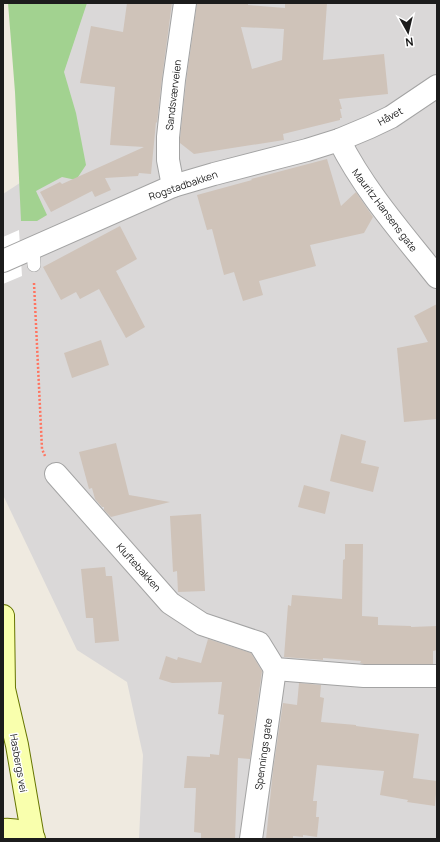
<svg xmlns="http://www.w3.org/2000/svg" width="440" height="842" viewBox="0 0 440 842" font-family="Manrope,sans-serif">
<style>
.residential{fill:#dad8d8}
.forest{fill:#a2d290}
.pier{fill:#fff}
.building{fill:#cfc3b9;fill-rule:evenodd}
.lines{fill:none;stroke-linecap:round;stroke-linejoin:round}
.lane-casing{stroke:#a3a3a3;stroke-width:14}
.street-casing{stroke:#a3a3a3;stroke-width:24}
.secondary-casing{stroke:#667500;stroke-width:24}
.path{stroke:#ff7460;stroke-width:2.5;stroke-dasharray:2 2;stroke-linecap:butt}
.lane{stroke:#fff;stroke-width:13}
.street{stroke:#fff;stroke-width:22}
.secondary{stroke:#f9ffad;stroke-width:22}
.labels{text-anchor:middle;stroke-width:3;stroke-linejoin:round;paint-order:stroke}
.street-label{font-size:10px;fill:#1c1c1c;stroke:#fff}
</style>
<rect width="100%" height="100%" fill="#efeae0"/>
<path class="residential" d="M54 3H437V839H139L143 755 127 682 77 650 3 495V194L49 164Z"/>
<path class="forest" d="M8 3H87L64 72 76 113 86 165 76 180 62 177 36 191 47 215 37 221H21L15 92Z"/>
<path class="pier" d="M19 230 22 276 3 284V237Z"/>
<g class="building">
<path d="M127 3H172L162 78 157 123 156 122 151 174 139 173 138 176 105 178 111 190 95 197 92 191 51 212 40 192 60 182 62 184 144 147 110 145 115 87 80 83 91 26 123 32Z"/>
<path d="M197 3H248V5L285 8V3H327L323 60 384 54 388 94 339 99 342 109H340L342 118H340V120L283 134 284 140 194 154 180 143V138L186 82ZM241 27 284 29 282 60 252 69Z"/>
<path d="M327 159 341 206 356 192 373 217 364 233 310 245 316 266 259 281 263 295 243 301 234 272 224 275 212 229 207 230 197 195 252 180 251 179Z"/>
<path d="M120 226 137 259 116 271 145 327 126 338 99 289 80 299 76 292 61 300 43 267Z"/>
<path d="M437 304V419L404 422 397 348 428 342 414 316Z"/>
<path d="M101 340 109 365 72 378 64 353Z"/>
<path d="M341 434 366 441 361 463 379 467 373 492 330 481Z"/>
<path d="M116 443 129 495 170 502 111 517 104 510V507H102L95 499 92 488 89 489 79 452Z"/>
<path d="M304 485 330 492 325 514 298 507Z"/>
<path d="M201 514 205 591 178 592 177 571 173 572 170 516Z"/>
<path d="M345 544H363L362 616 378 617V625L411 626V627L437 626V650L433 651V664H364L360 663 361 661 323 658V660L284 657 288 605 291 606 292 595 342 599 343 560 345 559Z"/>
<path d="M105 567 106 576H112L119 641 95 643 93 618H86L81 569Z"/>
<path d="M208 639 251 653 262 671 250 759 238 758 235 839H201V833L194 832 196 788H184L187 756 210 757V754L219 755 224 715 218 714 222 682 172 683 159 679 166 656 177 660 178 657 201 663Z"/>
<path d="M299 683 321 685 320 697 324 698 321 722 356 725V726L419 734 413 778 437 781 435 806 407 802 408 800 380 795 384 771 317 765 313 801H317L316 817H319L317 837 303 835V837L293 836V839H266L273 770 283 703 297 705Z"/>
</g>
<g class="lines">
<defs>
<path id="lane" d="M33 247 34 265"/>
<g id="street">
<path d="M339 140C364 190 402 233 437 277"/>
<path d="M173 186 168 160V137L174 80 185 3"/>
<path d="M3 261 173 186 214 174 307 150 339 140 370 127 391 117 437 86"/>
<path d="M56 474 170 603 202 624 259 643 275 669 364 676H437"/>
<path d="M251 839 275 669"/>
</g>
<g id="secondary">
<path d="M3 616 4 689 17 745 33 838"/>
<path d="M3 830C15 829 25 832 34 839"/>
</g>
</defs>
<use href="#lane" class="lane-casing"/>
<use href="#street" class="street-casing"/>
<use href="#secondary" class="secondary-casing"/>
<path class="path" d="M34 283 42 449 45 456"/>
<use href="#lane" class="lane"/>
<use href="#street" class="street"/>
<use href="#secondary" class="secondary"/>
</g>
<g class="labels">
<g class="street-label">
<text transform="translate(173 95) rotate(-83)" y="4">Sandsværveien</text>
<text transform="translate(390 116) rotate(-29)" y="4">Håvet</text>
<text transform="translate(183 185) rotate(-19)" y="4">Rogstadbakken</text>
<text transform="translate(385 210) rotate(53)" y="4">Mauritz Hansens gate</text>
<text transform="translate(139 567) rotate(48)" y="4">Kluftebakken</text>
<text transform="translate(263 754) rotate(-82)" y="4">Spennings gate</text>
<text transform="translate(19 763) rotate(80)" y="4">Hasbergs vei</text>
</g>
</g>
<rect width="440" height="842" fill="none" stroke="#1c1c1c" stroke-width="8"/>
<g transform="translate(408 32) rotate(172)" stroke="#ffffff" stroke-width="3" paint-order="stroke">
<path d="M0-3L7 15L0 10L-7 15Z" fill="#1c1c1c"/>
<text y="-6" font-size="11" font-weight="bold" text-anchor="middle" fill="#1c1c1c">N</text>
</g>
</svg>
